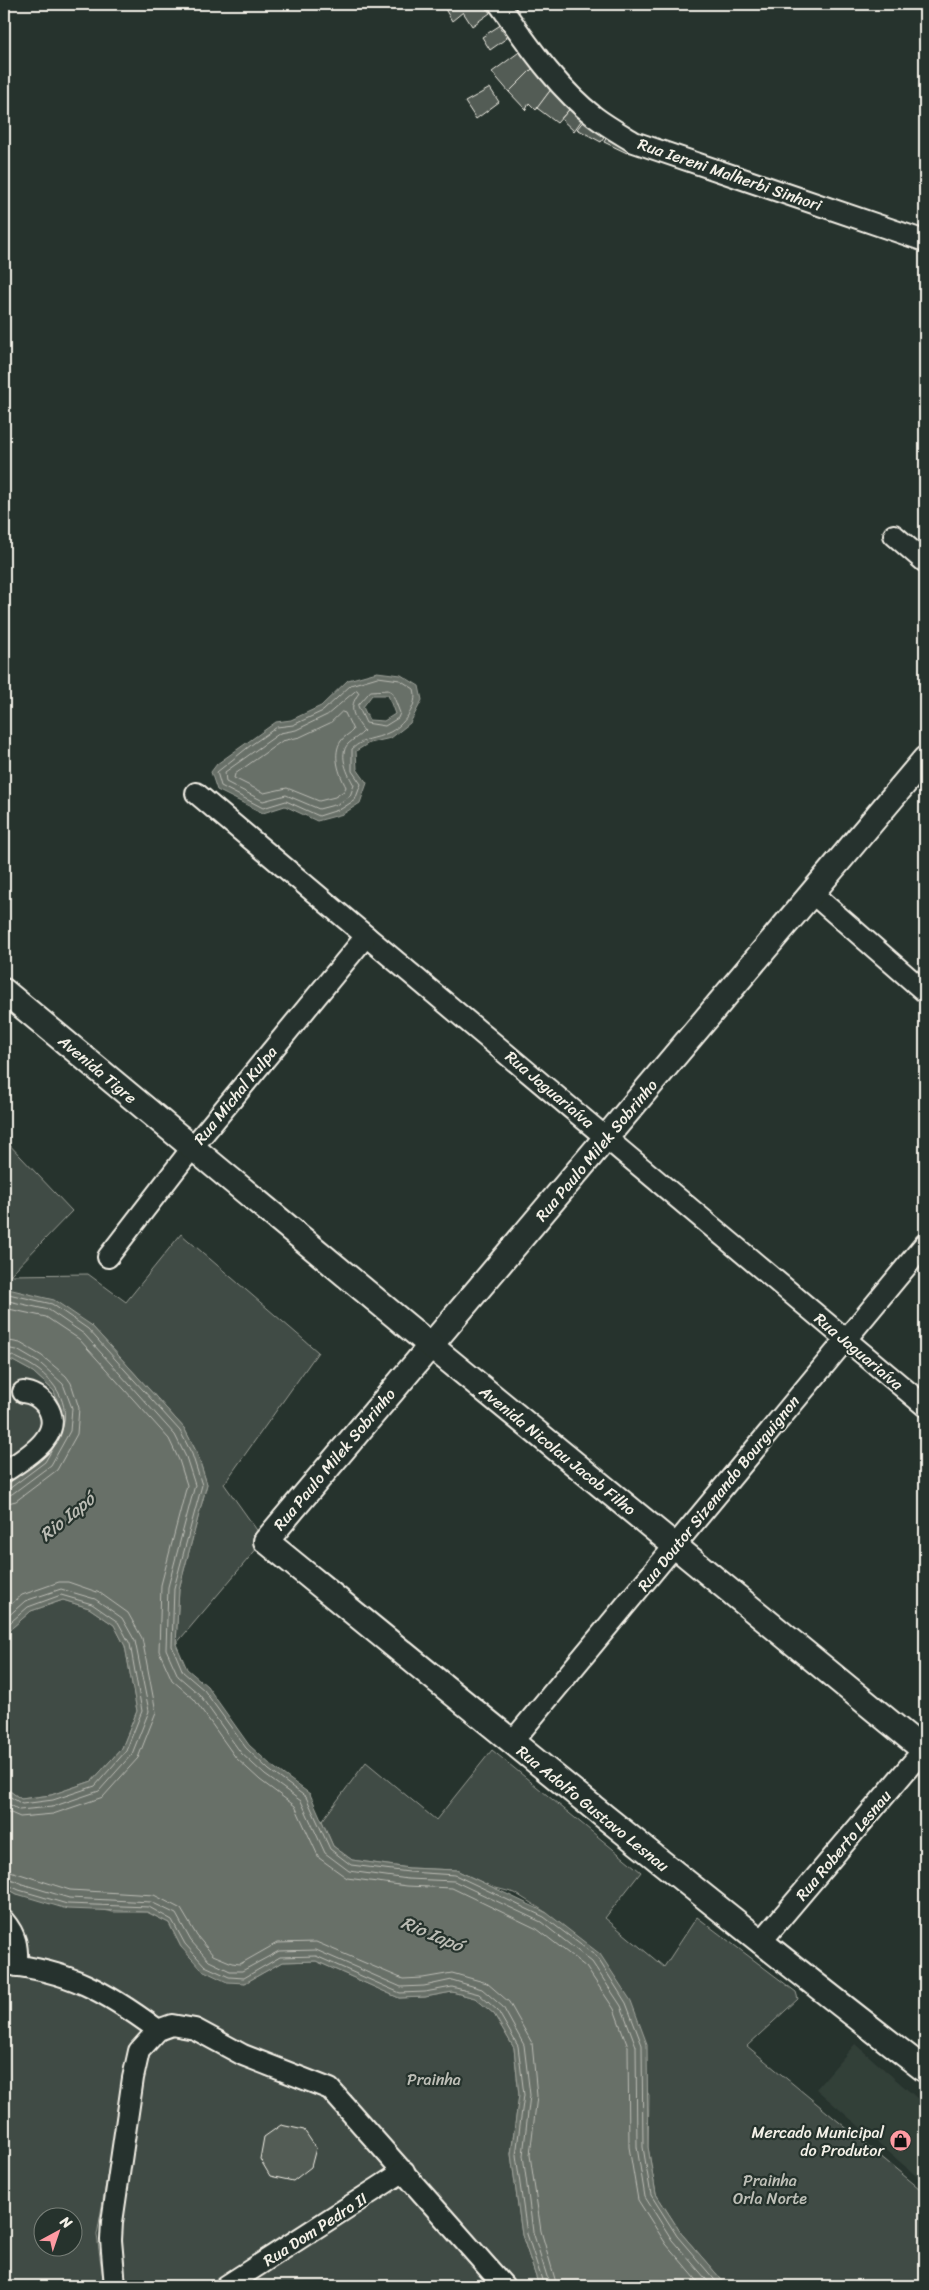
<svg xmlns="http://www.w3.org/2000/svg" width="929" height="2290" viewBox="0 0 929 2290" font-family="Sriracha,sans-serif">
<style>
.built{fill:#333f39}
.green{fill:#414b45;stroke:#9a9e96;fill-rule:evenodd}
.water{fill:#676f68;stroke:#9fa39b;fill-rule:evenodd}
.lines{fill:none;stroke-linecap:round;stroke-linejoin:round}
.shore{stroke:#bcbdb5;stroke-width:1}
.building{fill:#525c55;stroke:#f4f1e8}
.minor-casing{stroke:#f4f1e8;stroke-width:24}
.tertiary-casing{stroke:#f4f1e8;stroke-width:28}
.minor{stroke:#26332d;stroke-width:20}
.tertiary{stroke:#26332d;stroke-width:24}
.labels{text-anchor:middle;stroke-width:4.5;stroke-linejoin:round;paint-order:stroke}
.street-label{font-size:16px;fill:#f4f1e8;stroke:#26332d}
.park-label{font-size:16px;fill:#bebfb7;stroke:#26332d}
.poi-label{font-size:16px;fill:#f4f1e8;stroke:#26332d;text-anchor:end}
.water-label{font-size:18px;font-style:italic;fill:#bcbdb5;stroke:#26332d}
</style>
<rect width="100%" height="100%" fill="#26332d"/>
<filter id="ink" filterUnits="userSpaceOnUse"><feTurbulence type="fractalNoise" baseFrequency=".02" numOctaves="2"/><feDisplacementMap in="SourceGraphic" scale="10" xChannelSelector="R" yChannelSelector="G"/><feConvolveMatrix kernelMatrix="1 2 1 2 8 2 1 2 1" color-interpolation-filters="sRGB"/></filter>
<g filter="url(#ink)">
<path class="built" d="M855 2044 925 2105V2177L922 2181 816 2089Z"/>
<g class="green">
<path d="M4 1139 72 1211 10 1275 88 1274 126 1302 181 1234 318 1352 224 1484 264 1540 176 1644 179 1589 207 1484 197 1453 184 1428 91 1325 4 1288Z"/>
<path d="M4 1359 13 1361 33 1372 54 1391 60 1408 59 1427 42 1458 4 1486Z"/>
<path d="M63 1600 89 1608 114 1625 125 1646 137 1711 122 1748 92 1781 51 1795 21 1799 4 1787V1635L31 1611Z"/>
<path d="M492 1750 641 1872 605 1918 664 1967 697 1917 796 1992 798 1999 747 2046 925 2193V2286H727L681 2233 656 2194 648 2147 649 2095 547 1913 515 1893 492 1887 456 1870 409 1868 352 1860 333 1846 322 1821 366 1762 436 1820Z"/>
<path d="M4 1887 17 1894 113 1912H147L169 1923 181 1947 245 1983 282 1962 316 1961 399 1998 425 1997 452 1992 475 1998 494 2014 514 2048 519 2095 511 2154 522 2235 539 2286H506L333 2087 187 2023 129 2052 97 2235 104 2286H4ZM42 2218H72V2248H42Z"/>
<path d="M175 2033 197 2037 265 2076 322 2096 340 2110 497 2286H125L119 2241 146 2060 161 2037Z"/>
</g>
<g class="water">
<path d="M377 672 401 675 419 686 422 700 410 723 391 738 369 743 356 751 357 769 367 783 360 803 343 814 317 821 285 806 263 813 217 790 211 772 217 764 276 722 291 720 321 706 348 680ZM372 695H388L395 714 384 721 369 720 363 707Z"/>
<path d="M4 1288 54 1300 91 1325 184 1428 197 1453 207 1484 179 1589 176 1644 187 1669 207 1686 249 1745 272 1766 310 1794 333 1846 352 1860 409 1868 456 1870 547 1913 600 1954 631 2001 647 2044 648 2147 656 2194 681 2233 727 2286H539L522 2235 511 2154 519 2095 514 2048 494 2014 475 1998 452 1992 425 1997 399 1998 316 1961 282 1962 245 1983 227 1982 202 1970 181 1947 169 1923 147 1912 67 1909 17 1894 4 1887V1787L21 1799 51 1795 92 1781 122 1748 137 1711 125 1646 114 1625 89 1608 63 1600 31 1611 4 1635V1486L42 1458 59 1427 60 1408 54 1391 33 1372 13 1361 4 1359Z"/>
</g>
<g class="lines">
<g class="shore">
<path d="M378 677 400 680 414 689C419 705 403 727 388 733 374 740 365 737 352 749V771L361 784 355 800 341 809 319 816 286 801 263 808 221 786 217 772 251 745 277 727 293 725 323 711 351 685Z"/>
<path d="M357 690 359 693C347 709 354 717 364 731 360 736 353 739 348 744 338 755 348 775 354 785L350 796 338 804 319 809 286 795 263 801 226 782 225 772 280 733 296 730 327 715Z"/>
<path d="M371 691 388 690 392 692 400 713 398 718 385 726 366 723 358 706Z"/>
<path d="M342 712 345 713 353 730C350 734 344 736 341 741 332 754 339 774 346 787L344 791 335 797 319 801 287 788 264 793 234 778 235 774 282 741 300 737 330 723Z"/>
<path d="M4 1293 52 1304 88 1329 180 1431 192 1454 202 1485 174 1588 172 1646 183 1672 204 1690 246 1748 269 1770 306 1797 330 1849 351 1865 409 1872 455 1875 544 1917 597 1957 626 2003 642 2045 643 2147 651 2195 677 2236 720 2286"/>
<path d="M4 1300 49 1310 84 1334 175 1435 186 1457 195 1485 168 1587 166 1649 178 1676 199 1694 241 1753 265 1775 301 1801 325 1853 349 1871 408 1879 454 1881 541 1922 592 1962 621 2006 636 2046 637 2147 645 2197 672 2240 712 2286"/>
<path d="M4 1308 46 1317 79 1339 169 1439 179 1460 187 1485 161 1585 159 1651 172 1680 194 1699 236 1758 260 1780 295 1806 319 1858 347 1878 407 1886 452 1888 537 1929 586 1967 614 2009 628 2047 629 2147 638 2200 666 2244 702 2286"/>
<path d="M4 1340 20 1343 42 1356 66 1376 71 1383 79 1408 77 1434 57 1470 16 1501 4 1504"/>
<path d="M4 1348 17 1350 41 1364 63 1384 72 1408 70 1431 51 1465 12 1494 4 1496"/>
<path d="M4 1354C13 1355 21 1360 29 1364 57 1380 75 1409 58 1439"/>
<path d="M4 1490 9 1489 45 1462 56 1443"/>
<path d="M4 1610 22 1595 59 1582H68L100 1593 128 1613 142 1638 156 1712 138 1758 103 1797 53 1814 20 1817 4 1810"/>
<path d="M4 1620 25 1601 61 1589 95 1599 122 1618 135 1641 149 1711 132 1754 99 1791 52 1807 19 1810 4 1801"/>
<path d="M4 1628 28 1607 61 1595 92 1604 118 1622 130 1644 142 1711 126 1751 95 1786 53 1800 22 1804 4 1793"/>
<path d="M4 1869 70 1890 154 1895 181 1909 197 1936 213 1955 232 1963 240 1964 277 1943 316 1942 403 1979 423 1978 452 1973 487 1983 509 2002 532 2043 537 2096 530 2155 541 2231 557 2286"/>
<path d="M4 1876 22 1884 69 1898 151 1902 176 1914 191 1941 209 1961 230 1971H242L279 1951 316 1950 401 1987 424 1986 452 1980 482 1989 503 2007 524 2045 530 2095 523 2155 533 2232 550 2286"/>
<path d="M4 1883 19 1890 67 1904 149 1907 172 1920 185 1944 205 1966 229 1977 244 1978 280 1957 316 1956 400 1993 425 1992 452 1987 479 1994 498 2011 518 2046 524 2095 516 2155 527 2234 544 2286"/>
</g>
</g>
<g class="building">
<path d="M442 4H484L490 13 472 26 463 12 452 21Z"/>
<path d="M499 26 507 38 490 50 482 37Z"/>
<path d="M522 50 535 66 509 92 492 72Z"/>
<path d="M535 66 555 84 536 110 529 103 526 110 509 92Z"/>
<path d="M555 84 574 104 557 123 537 108Z"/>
<path d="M490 88 499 102 476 119 465 102Z"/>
<path d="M574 104 586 114 574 131 561 119Z"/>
<path d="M588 115 610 130 601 142 577 129Z"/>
<path d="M611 130 633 143 627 153 604 142Z"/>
<path d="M281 2125 304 2130 316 2148 311 2167 293 2181 270 2176 260 2159 264 2137Z"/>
</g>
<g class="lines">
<defs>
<g id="minor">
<path d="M499 4C527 43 556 87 595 117 607 126 621 134 634 142L925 241"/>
<path d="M894 535 925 562"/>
<path d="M196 793 925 1406"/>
<path d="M813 894 925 992"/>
<path d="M108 1257 192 1148 366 936"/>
<path d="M4 1472C25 1458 67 1435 46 1405 40 1397 33 1393 23 1392"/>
<path d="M512 1742 925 1244"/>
<path d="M4 1921C16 1935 18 1947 17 1966"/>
<path d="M760 1943 925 1748"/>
<path d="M4 1964C70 1971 105 1991 158 2030"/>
<path d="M115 2286 111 2240 112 2222 133 2078 139 2051 158 2030 172 2025 195 2029 243 2055 330 2089 504 2286"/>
<path d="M226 2286 404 2171"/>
</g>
<g id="tertiary">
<path d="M925 759 266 1541C484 1719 702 1898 925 2070"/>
<path d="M4 991 430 1345 925 1751"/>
</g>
</defs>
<use href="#minor" class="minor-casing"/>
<use href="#tertiary" class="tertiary-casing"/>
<use href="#minor" class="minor"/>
<use href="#tertiary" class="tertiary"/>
</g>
</g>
<defs>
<symbol id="shop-disc" viewBox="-11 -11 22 22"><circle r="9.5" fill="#ff9aa2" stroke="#26332d"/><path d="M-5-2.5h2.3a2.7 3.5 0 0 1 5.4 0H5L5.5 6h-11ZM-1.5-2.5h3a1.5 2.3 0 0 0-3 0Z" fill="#111"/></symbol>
</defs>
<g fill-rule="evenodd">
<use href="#shop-disc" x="888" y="2128" width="25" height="25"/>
</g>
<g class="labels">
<g class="street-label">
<text transform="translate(730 174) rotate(19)" y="6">Rua Iereni Malherbi Sinhori</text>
<text transform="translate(98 1069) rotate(40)" y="6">Avenida Tigre</text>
<text transform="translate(550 1089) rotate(40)" y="6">Rua Jaguariaíva</text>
<text transform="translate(235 1095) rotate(-51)" y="6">Rua Michal Kulpa</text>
<text transform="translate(596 1150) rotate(-50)" y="6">Rua Paulo Milek Sobrinho</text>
<text transform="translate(859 1351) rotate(40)" y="6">Rua Jaguariaíva</text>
<text transform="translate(558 1450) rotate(39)" y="6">Avenida Nicolau Jacob Filho</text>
<text transform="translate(334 1459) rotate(-50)" y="6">Rua Paulo Milek Sobrinho</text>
<text transform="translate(718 1493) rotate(-51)" y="6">Rua Doutor Sizenando Bourguignon</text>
<text transform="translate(593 1808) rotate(39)" y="6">Rua Adolfo Gustavo Lesnau</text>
<text transform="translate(843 1845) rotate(-50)" y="6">Rua Roberto Lesnau</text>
<text transform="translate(315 2229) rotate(-33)" y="6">Rua Dom Pedro II</text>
</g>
<g class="park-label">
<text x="434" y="2085">Prainha</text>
<text x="770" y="2186">Prainha<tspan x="770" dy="18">Orla Norte</tspan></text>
</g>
<g class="poi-label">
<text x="884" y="2138">Mercado Municipal<tspan x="884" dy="18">do Produtor</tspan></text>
</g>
<g class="water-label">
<text transform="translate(67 1517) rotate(-39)" y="6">Rio Iapó</text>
<text transform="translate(432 1934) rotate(23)" y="6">Rio Iapó</text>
</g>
</g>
<rect width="929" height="2290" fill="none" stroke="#26332d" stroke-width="20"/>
<rect x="10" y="10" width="909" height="2270" fill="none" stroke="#f4f1e8" stroke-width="2" filter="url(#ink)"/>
<g transform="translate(58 2232) rotate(40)"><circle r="24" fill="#26332d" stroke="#787f78"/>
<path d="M0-4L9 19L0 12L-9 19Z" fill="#ff9aa2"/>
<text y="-8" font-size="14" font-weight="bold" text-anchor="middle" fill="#f4f1e8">N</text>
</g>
</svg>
